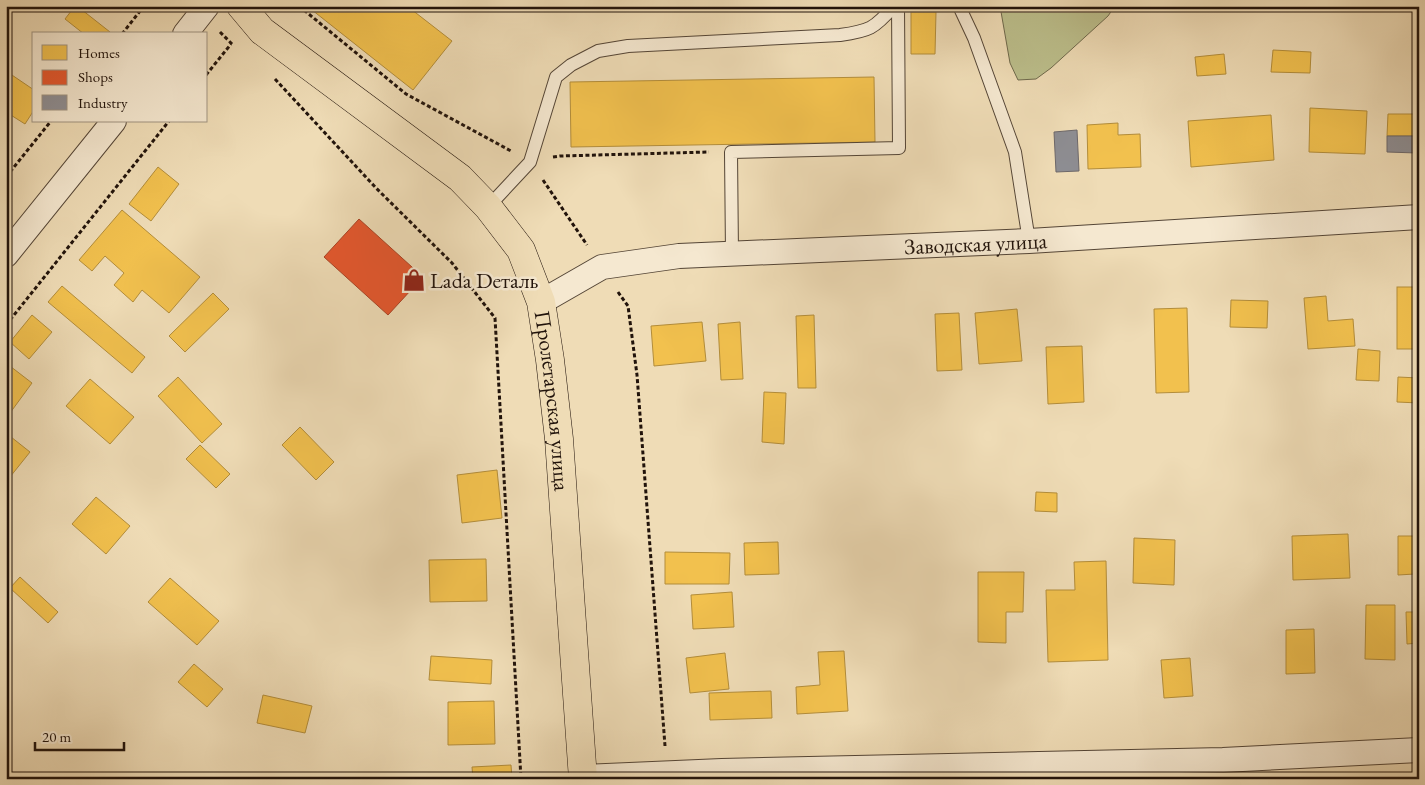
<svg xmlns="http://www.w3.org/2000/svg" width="1425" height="785" viewBox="0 0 1425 785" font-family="'EB Garamond',serif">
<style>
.green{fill:#bcbf8c;stroke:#6e694c}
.homes{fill:#f2c14e;stroke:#b38d3a}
.shops{fill:#e4572e;stroke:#aa4324}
.industry{fill:#8d8d92;stroke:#6d686a}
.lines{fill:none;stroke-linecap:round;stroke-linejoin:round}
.lane-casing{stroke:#544536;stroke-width:14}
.street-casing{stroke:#544536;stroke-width:26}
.primary-casing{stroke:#21130b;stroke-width:29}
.path{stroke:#21130b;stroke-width:3;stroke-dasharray:4 2.5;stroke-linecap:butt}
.lane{stroke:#f5e8d0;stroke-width:12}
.street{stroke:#f5e8d0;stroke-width:24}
.primary{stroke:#efdcb6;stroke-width:28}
.labels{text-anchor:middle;stroke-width:5;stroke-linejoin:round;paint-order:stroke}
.street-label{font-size:22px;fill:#21130b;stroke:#f5e8d0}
.poi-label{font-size:22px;fill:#21130b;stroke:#f5e8d0;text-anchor:start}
</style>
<rect width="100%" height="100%" fill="#efdcb6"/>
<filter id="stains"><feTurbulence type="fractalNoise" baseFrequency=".004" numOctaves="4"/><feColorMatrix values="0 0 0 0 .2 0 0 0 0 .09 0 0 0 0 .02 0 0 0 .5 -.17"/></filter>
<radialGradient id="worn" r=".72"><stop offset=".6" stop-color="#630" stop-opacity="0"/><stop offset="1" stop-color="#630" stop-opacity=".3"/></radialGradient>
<path class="green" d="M1000 6H1115L1108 16 1051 68 1036 79 1018 80 1010 63Z"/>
<g class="homes">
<path d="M75 6H77L110 32 108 34H84L65 19Z"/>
<path d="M307 6H407L452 41 413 90Z"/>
<path d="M911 12H936L935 54H911Z"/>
<path d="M1273 50 1311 52 1310 73 1271 72Z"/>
<path d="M1224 54 1226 74 1197 76 1195 57Z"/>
<path d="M6 71 34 90V110L25 124 6 112Z"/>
<path d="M874 77 875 142 571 147 570 82Z"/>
<path d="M1310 108 1367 111 1365 154 1309 152Z"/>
<path d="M1388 114H1418V136H1387Z"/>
<path d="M1271 115 1274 160 1191 167 1188 121Z"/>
<path d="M1118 123V135L1140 134 1141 167 1088 169 1087 125Z"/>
<path d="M158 167 179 184 151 221 129 204Z"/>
<path d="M122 210 200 277 169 313 142 290 133 302 114 285 124 273 105 256 92 271 79 260Z"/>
<path d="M62 286 145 357 132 373 48 302Z"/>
<rect x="1397" y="287" width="22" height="62"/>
<path d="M213 293 229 309 185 352 169 336Z"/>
<path d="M1326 296 1328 321 1353 319 1355 346 1308 349 1304 298Z"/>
<path d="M1231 300 1268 301 1267 328 1230 327Z"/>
<path d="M1187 308 1189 392 1156 393 1154 309Z"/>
<path d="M1017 309 1022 361 979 364 975 313Z"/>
<path d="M959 313 962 370 937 371 935 314Z"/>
<path d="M32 315 52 332 29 359 10 342Z"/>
<path d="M814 315 816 388H798L796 316Z"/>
<path d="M702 322 706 361 654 366 651 326Z"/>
<path d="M740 322 743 379 721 380 718 324Z"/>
<path d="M1082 346 1084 402 1048 404 1046 347Z"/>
<path d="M1358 349 1380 351 1379 381 1356 380Z"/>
<path d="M6 363 32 383 10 413 6 410Z"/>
<path d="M178 377 222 424 202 443 158 396Z"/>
<path d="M1398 377 1419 378V403L1397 402Z"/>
<path d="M90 379 134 417 110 444 66 406Z"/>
<path d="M764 392 786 393 784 444 762 442Z"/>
<path d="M300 427 334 462 316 480 282 445Z"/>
<path d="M6 433 30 452 6 482Z"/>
<path d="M200 445 230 474 216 488 186 459Z"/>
<path d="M497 470 502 518 462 523 457 475Z"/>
<path d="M1036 492 1057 493V512L1035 511Z"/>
<path d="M96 497 130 526 106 554 72 524Z"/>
<path d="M1348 534 1350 578 1293 580 1292 536Z"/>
<path d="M1398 536H1419V588H1415V574L1398 575Z"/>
<path d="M1134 538 1175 540 1174 585 1133 583Z"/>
<path d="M778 542 779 574 745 575 744 543Z"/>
<path d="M665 552 730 553 729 584H665Z"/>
<path d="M486 559 487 601 430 602 429 560Z"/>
<path d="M1106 561 1108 660 1048 662 1046 590H1075L1074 562Z"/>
<path d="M978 572H1024L1023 612H1006V643L978 642Z"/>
<path d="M20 577 58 612 48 623 10 588Z"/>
<path d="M170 578 219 621 197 645 148 602Z"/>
<path d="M732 592 734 627 693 629 691 595Z"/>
<path d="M1366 605H1395V660L1365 659Z"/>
<path d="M1406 612H1419V643L1407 644Z"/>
<path d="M1314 629 1315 673 1286 674V630Z"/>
<path d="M844 651 848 711 797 714 796 687 820 685 818 652Z"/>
<path d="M725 653 729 689 690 693 686 658Z"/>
<path d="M431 656 492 660 491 684 429 680Z"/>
<path d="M1190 658 1193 696 1164 698 1161 660Z"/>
<path d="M194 664 223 689 207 707 178 682Z"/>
<path d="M771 691 772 718 710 720 709 693Z"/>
<path d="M263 695 312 706 305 733 257 723Z"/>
<path d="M494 701 495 744 448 745V702Z"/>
<path d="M511 765 512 779H473L472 767Z"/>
</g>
<path class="shops" d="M359 219 423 277 388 315 324 257Z"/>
<g class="industry">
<path d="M1077 130 1079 171 1056 172 1054 132Z"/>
<path d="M1387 136H1418L1417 153 1387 152Z"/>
</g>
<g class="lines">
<defs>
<g id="lane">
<path d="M959 6 974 38 1015 152 1029 241"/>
<path d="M488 207 530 162 556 77 571 65 598 51 628 46 840 35C869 31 874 29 894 6"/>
<path d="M732 254 731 152 899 148 898 6"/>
</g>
<g id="street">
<path d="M185 34 207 6"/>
<path d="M6 255 114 121"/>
<path id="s1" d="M541 302 602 267 679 256 1029 241 1419 217"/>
<path d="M583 777 722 771 1223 760 1419 750"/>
</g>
<g id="primary">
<path id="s2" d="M241 6 262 31 460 178 488 207 521 250 541 302 550 360 559 439 583 779"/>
</g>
</defs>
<use href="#lane" class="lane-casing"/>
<use href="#street" class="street-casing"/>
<use href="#primary" class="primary-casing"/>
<g class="path">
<path d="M299 6 406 94 511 151"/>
<path d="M220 32 233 45"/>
<path d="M122 34 144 6"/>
<path d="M206 75 231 44"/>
<path d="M275 79 376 188 452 263 495 318 521 779"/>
<path d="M553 157 560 156 709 152"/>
<path d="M6 177 51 121"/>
<path d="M543 180 587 245"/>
<path d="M618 292 628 306 637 375 665 746"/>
<path d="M6 325 169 121"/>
</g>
<use href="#lane" class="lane"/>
<use href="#street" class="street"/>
<use href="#primary" class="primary"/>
</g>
<defs>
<symbol id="shop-bare" viewBox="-9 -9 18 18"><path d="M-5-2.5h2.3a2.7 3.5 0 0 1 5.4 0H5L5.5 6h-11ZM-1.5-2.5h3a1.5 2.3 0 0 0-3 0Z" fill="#8f2418" stroke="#f5e8d0" stroke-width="2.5" paint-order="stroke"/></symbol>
</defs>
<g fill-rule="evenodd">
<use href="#shop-bare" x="398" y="264" width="32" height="32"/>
</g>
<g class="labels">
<g class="street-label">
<text dy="8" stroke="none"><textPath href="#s1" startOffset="445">Заводская улица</textPath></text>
<text dy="8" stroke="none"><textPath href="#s2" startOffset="529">Пролетарская улица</textPath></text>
</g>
<g class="poi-label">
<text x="430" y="288">Lada Dеталь</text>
</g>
</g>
<rect width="1425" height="785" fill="none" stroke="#efdcb6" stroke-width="25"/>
<rect x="8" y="8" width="1410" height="770" fill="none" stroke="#21130b" stroke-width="2.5"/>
<rect x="12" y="12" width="1400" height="760" fill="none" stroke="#21130b"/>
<rect x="32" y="32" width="175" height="90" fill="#f5e8d0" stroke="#a09381"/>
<rect x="42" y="45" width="25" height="15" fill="#f2c14e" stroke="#a09381"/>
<text x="78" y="58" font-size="15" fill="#21130b">Homes</text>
<rect x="42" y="70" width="25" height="15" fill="#e4572e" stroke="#a09381"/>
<text x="78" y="82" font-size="15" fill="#21130b">Shops</text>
<rect x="42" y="95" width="25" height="15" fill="#8d8d92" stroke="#a09381"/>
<text x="78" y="108" font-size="15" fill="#21130b">Industry</text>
<path d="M35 742v8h89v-8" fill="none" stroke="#21130b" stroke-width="2.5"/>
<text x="42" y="742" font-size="15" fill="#21130b" stroke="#f5e8d0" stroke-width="4" paint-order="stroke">20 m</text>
<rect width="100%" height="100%" filter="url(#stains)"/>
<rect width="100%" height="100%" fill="url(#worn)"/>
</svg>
